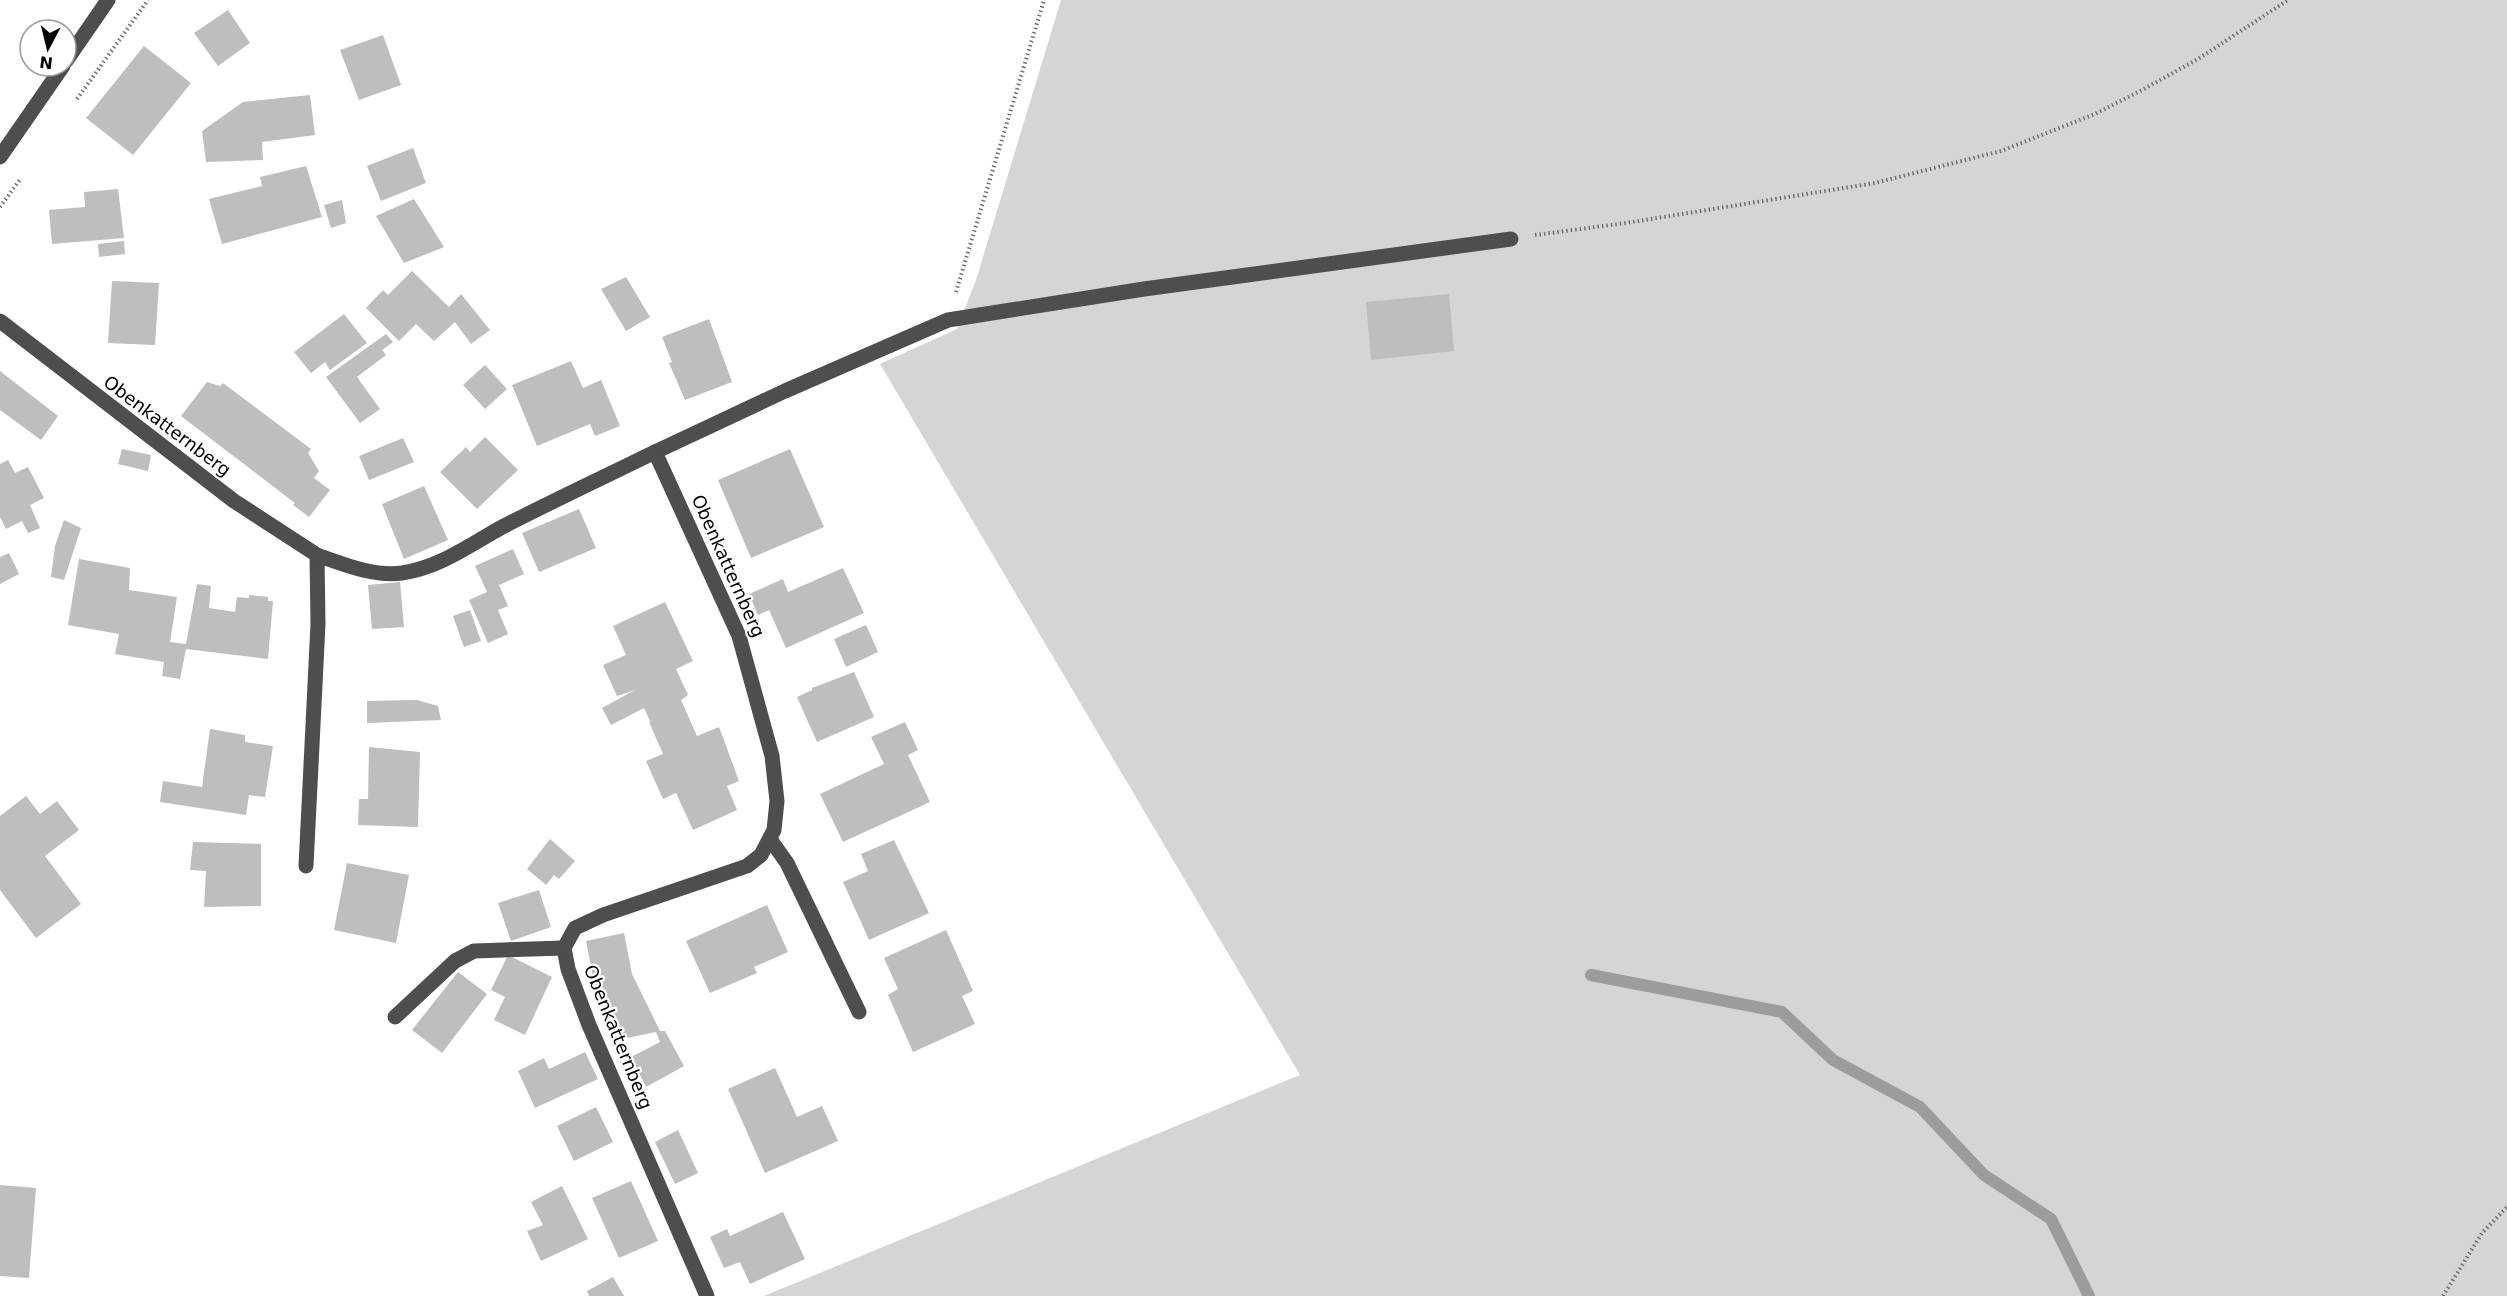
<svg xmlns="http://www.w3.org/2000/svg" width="2507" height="1296" viewBox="0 0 2507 1296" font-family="'DejaVu Sans',sans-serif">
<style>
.green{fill:#d5d5d5}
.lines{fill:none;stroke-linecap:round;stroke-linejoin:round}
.stream{stroke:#9c9c9c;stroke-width:12}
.building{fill:#bebebe}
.path{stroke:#707070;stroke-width:4;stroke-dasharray:1.5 3;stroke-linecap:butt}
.minor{stroke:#4e4e4e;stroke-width:15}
.labels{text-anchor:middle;stroke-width:4.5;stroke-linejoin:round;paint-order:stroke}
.street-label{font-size:18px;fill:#000;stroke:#fff}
</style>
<rect width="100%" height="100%" fill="#fff"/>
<path class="green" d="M1061 0H2507V1296H764L1300 1075 880 364 957 329 976 280Z"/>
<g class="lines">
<path class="stream" d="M1591 975 1782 1012 1833 1060 1920 1107 1984 1175 2051 1219 2089 1296"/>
</g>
<g class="building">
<path d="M228 10 250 43 218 66 194 33Z"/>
<path d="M383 35 401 85 359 100 340 50Z"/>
<path d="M144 46 191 83 133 155 86 118Z"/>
<path d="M310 95 315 135 262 142 263 160 206 162 202 131 243 102Z"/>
<path d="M413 148 426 183 381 201 367 166Z"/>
<path d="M306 166 322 217 222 244 209 199 262 186 260 177Z"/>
<path d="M118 189 124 238 52 244 49 210 85 207 84 192Z"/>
<path d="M414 199 444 247 404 263 376 216Z"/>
<path d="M342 200 346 223 331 228 324 205Z"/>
<path d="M124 241 125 254 99 257 98 244Z"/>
<path d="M412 271 449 307 461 294 490 330 471 344 455 322 434 341 416 324 399 341 366 308 383 290 388 295Z"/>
<path d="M626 277 650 317 626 331 601 289Z"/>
<path d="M112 281 159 283 155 345 108 343Z"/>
<path d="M1449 294 1454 351 1371 360 1366 302Z"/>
<path d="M344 314 367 343 330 370 325 362 311 373 294 352Z"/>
<path d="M709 319 732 382 685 400 669 363 672 362 662 337Z"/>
<path d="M386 334 393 342 382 350 386 355 357 377 380 409 360 423 326 377Z"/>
<path d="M571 361 583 388 601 380 620 426 595 436 590 424 537 446 512 385Z"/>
<path d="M485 365 507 389 485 409 463 385Z"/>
<path d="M0 371 58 416 41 440 0 410Z"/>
<path d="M207 382 220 386 223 383 311 449 308 453 319 471 314 478 330 490 309 517 293 505 295 503 181 416Z"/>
<path d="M485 437 518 470 477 509 440 472 466 447 470 452Z"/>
<path d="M403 438 414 462 369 480 359 456Z"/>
<path d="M122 449 151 455 148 471 118 464Z"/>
<path d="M790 449 824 527 751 558 718 480Z"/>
<path d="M8 460 15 473 28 467 44 498 30 505 40 528 28 533 22 521 6 529 0 517V464Z"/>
<path d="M424 486 448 540 404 559 382 504Z"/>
<path d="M579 509 596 548 539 572 522 533Z"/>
<path d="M64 520 81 528 64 580 51 577 55 546Z"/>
<path d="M513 549 524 574 499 585 508 606 498 610 508 634 488 643 469 600 487 592 475 566Z"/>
<path d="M9 553 19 574 0 584V557Z"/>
<path d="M79 559 130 568 129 590 177 597 170 642 186 644 197 584 211 586 209 608 235 612 237 597 249 598V595L268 597V601H273L268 659 186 649 180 679 162 676 164 662 115 654 119 634 68 625Z"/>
<path d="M843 568 864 613 786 648 769 610 758 615 749 594 783 579 788 592Z"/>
<path d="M400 582 404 627 372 629 368 585Z"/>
<path d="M665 602 693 661 676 669 688 695 681 700 697 736 719 727 739 781 727 786 737 810 693 830 676 793 663 799 646 761 663 754 649 722 656 717 650 721 644 708 611 725 602 708 635 690 617 696 603 665 626 655 613 626Z"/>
<path d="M470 610 481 641 464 647 453 616Z"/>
<path d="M866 625 878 652 846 667 834 639Z"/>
<path d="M854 672 874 717 817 742 797 697 812 690V688Z"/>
<path d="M417 700 438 706 441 720 367 723V701Z"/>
<path d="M905 722 918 750 908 755 930 802 843 842 820 794 884 764 871 737Z"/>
<path d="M210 729 245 735V742L273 746 265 797 249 795 246 815 160 802 163 781 202 787Z"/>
<path d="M369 747 420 752 418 827 358 825 359 799H368Z"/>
<path d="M26 796 40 814 57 801 79 830 45 856 81 904 36 938 0 890V816Z"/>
<path d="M550 839 575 861 559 879 554 875 546 885 527 869Z"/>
<path d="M894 840 929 913 869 940 843 882 868 871 861 854Z"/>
<path d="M193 842 261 844V906L204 907 206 871 190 870Z"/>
<path d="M347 863 409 875 396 943 334 930Z"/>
<path d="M539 890 551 927 511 941 498 903Z"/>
<path d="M767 905 788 952 754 967 757 973 710 993 686 941Z"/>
<path d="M946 930 973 991 962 996 975 1024 913 1052 888 995 898 989 884 958Z"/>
<path d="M624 933 632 974 660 1031H665L684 1066 646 1087 631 1057 660 1042 656 1032 622 1039 594 982 586 941Z"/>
<path d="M508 955 552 977 525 1035 494 1020 505 997 491 990Z"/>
<path d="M458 972 487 994 442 1053 412 1030Z"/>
<path d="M585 1052 598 1079 535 1108 518 1071 544 1058 549 1069Z"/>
<path d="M775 1068 797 1117 822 1106 838 1141 765 1173 728 1089Z"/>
<path d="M596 1107 613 1142 574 1161 557 1126Z"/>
<path d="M678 1130 698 1173 675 1184 655 1142Z"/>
<path d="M631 1181 658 1241 619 1258 592 1198Z"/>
<path d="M0 1185 36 1188 29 1278 0 1276Z"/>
<path d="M562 1186 588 1239 541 1261 527 1231 543 1225 531 1202Z"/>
<path d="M783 1212 805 1259 750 1284 740 1262 724 1268 710 1237 727 1229 730 1236Z"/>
<path d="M613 1277 624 1296H589L587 1291Z"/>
</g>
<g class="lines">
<g class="path">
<path d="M77 99 148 0"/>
<path d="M0 207 21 178"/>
<path d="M1535 235 1626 223 1875 183 2001 151 2095 114 2142 90 2198 59 2288 0"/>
<path d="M956 292 1044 0"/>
<path d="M2443 1296 2482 1233 2507 1207"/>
</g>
<g class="minor">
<path d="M66 61 108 0"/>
<path d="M0 157 63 66"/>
<path d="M0 321 234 501 317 555 318 624 306 866"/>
<path d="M655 452 785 391 948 320 1144 289 1511 239"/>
<path d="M317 555C343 564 374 577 402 573 442 567 472 543 506 525 555 500 606 476 655 452L739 636 772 756 777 801 774 830 761 855 747 866 603 915 575 928 564 948 568 969 589 1025 707 1296"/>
<path d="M770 839 787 863 859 1012"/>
<path d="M395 1017 455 961 474 951 564 948"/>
</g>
</g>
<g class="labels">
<g class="street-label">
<text transform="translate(167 426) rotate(37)" y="6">Obenkatternberg</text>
<text transform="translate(728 566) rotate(66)" y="6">Obenkatternberg</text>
<text transform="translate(618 1037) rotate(68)" y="6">Obenkatternberg</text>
</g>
</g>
<g transform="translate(48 48) rotate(187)"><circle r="28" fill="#ffffff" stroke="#999999" stroke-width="1.5"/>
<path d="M0-4.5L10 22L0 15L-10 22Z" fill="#000000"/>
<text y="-9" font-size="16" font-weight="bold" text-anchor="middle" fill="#000000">N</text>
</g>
</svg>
